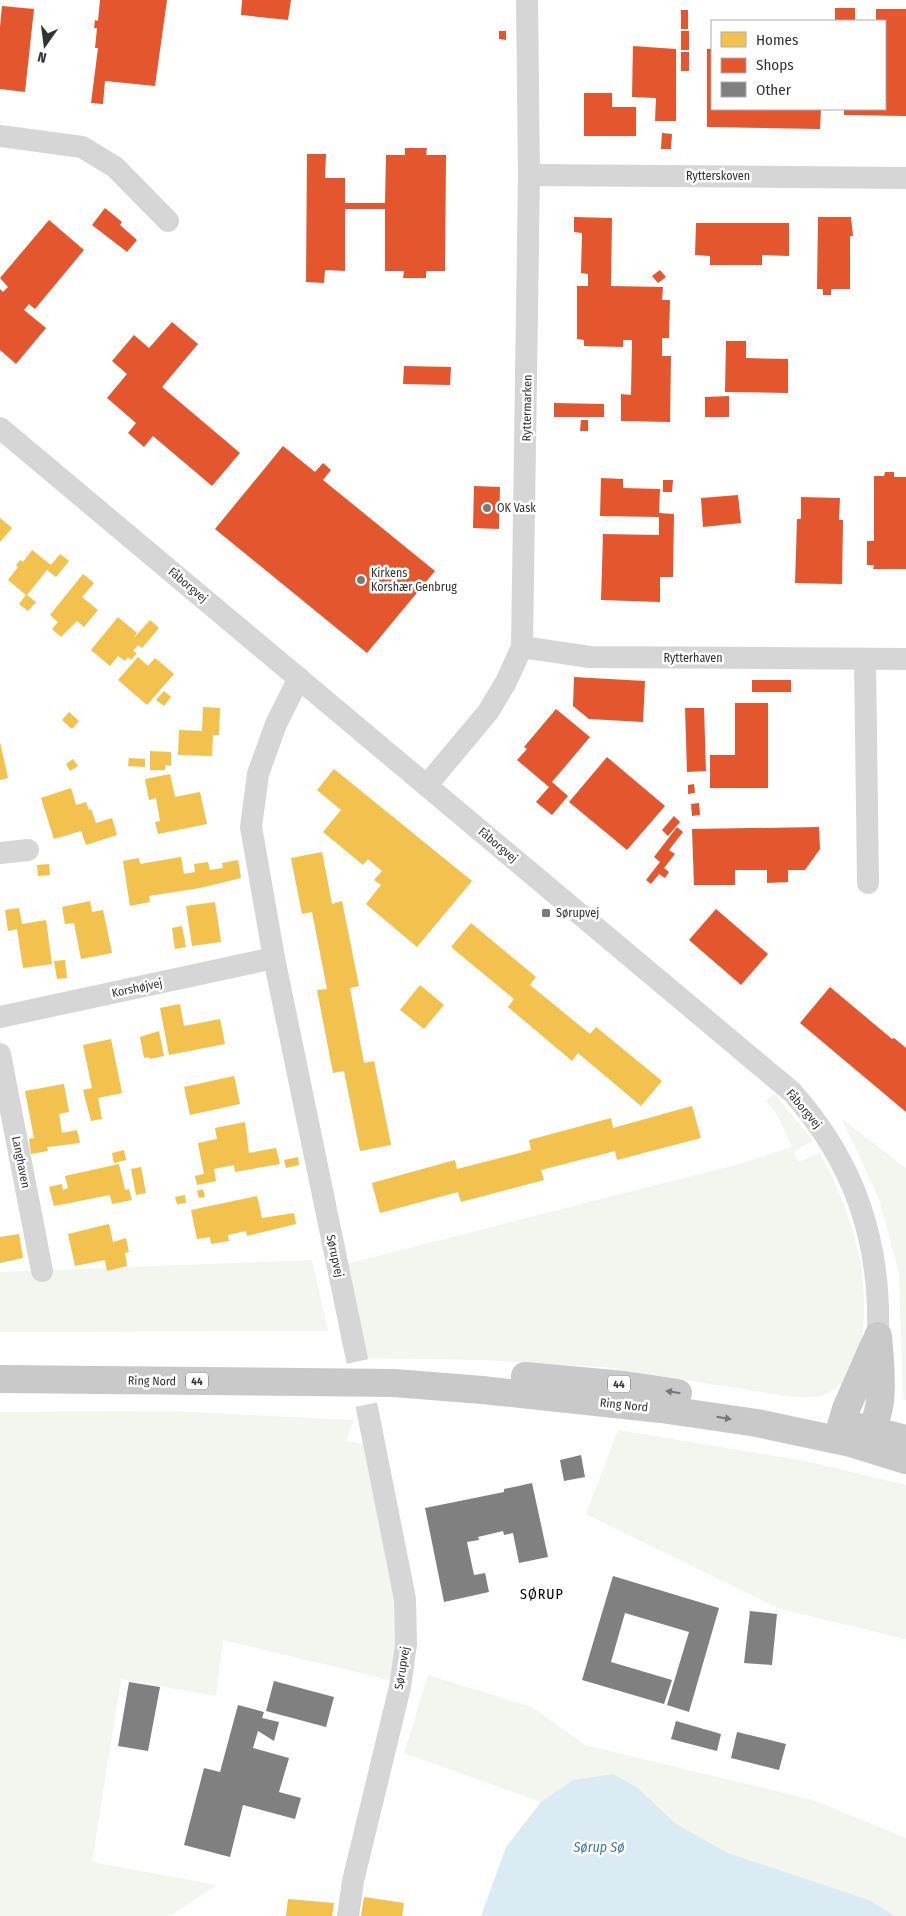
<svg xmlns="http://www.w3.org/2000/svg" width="906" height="1916" viewBox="0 0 906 1916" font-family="'Fira Sans Condensed',sans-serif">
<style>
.green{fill:#f2f6ee}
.water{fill:#dbebf3}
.homes{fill:#f2c14e}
.shops{fill:#e4572e}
.building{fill:#808080}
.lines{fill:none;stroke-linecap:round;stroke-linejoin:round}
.minor-tunnel{stroke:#d6d6d6;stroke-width:22;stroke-dasharray:22 11;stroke-linecap:butt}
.minor{stroke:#d6d6d6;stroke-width:22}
.major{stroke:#c9c9c9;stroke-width:28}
.oneway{fill:#767676}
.poi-dot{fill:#7a7a7a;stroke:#fff;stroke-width:2}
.labels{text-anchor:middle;stroke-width:5;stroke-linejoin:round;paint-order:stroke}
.shield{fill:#fff;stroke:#707070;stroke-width:1}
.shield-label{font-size:11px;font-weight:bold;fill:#323232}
.street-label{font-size:12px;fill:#323232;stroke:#fff}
.poi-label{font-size:12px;fill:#323232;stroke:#fff;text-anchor:start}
.neighbourhood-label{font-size:14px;letter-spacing:1px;fill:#000;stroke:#fff}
.water-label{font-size:14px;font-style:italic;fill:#3d7797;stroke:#fff}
</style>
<rect width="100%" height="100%" fill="#fff"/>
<g class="green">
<path d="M774 1093 813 1141 794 1151 798 1162 820 1153C852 1212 875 1286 859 1353 856 1364 850 1375 846 1385L840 1384C824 1400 808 1398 786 1396L604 1367 483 1360 363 1358 346 1264 739 1164 792 1147 776 1113 766 1101Z"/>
<path d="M842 1119 906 1168V1400L903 1399 899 1273 879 1199Z"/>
<path d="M312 1260 328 1331 0 1332V1272Z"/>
<path d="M169 1411 354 1420 346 1441 363 1444 398 1616 390 1680 223 1640 216 1696 121 1679 92 1862 217 1885 170 1916H0V1412Z"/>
<path d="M618 1430 805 1461 906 1485V1639L780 1609 586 1514Z"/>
<path d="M428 1675 532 1707 585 1745 813 1800 906 1838V1916H895L869 1900 728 1853 676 1824 638 1788 573 1780 541 1802 404 1753Z"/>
</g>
<path class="water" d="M613 1774 638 1788 676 1824 728 1853 869 1900 895 1916H481L506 1847 541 1802 573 1780Z"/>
<g class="homes">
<path d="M0 518 12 528 0 542Z"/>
<path d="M32 550 51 565 60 554 69 561 56 577 47 570 27 595 36 602 28 611 19 604 26 595 8 580 18 567 16 565 20 560 23 562Z"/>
<path d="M83 574 94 583 82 597 98 610 84 627 77 621 61 637 52 629 58 622 50 615Z"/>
<path d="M118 617 137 633 133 639 150 620 159 628 142 648 138 645 133 651 137 653 131 660 128 657 125 661 118 656 110 666 91 650Z"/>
<path d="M138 657 148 666 155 658 174 674 147 705 118 680Z"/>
<path d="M164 691 171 697 164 706 156 700Z"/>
<path d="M203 707 220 708 219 735H213L212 756 178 755 179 730 202 731Z"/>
<path d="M69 712 79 721 72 729 62 720Z"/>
<path d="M0 742 8 778 0 780Z"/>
<path d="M150 751 171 752V766L165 765V770H150Z"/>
<path d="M129 758 145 759V767L128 766Z"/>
<path d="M73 759 78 766 70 771 66 764Z"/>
<path d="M334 769 472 881 417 947 366 904 381 885 374 880 382 871 368 859 363 865 323 832 341 810 317 790Z"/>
<path d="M170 774 175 797 200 792 207 824 158 834 155 822 160 821 156 798 149 800 145 779Z"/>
<path d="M71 788 76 805 86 802 89 810 91 809 96 823 112 818 117 835 86 845 81 831 54 839 41 798Z"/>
<path d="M322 852 332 904 342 901 359 986 350 988 364 1063 374 1061 391 1145 360 1151 344 1071 333 1073 317 990 327 989 312 912 302 914 291 858Z"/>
<path d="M181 857 184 874 195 872 194 864 208 862 210 870 223 868 222 863 238 860 241 878 200 888 149 896 150 902 130 906 123 861 139 858 140 864Z"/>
<path d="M49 864 50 875 38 876 37 865Z"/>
<path d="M90 901 92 912 103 910 112 953 81 959 74 923 65 924 62 907Z"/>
<path d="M215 902 221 942 192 946 186 906Z"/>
<path d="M19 908 22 924 46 920 52 964 23 968 17 929 8 931 5 910Z"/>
<path d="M471 923 536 977 530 985 590 1034 596 1027 662 1081 641 1106 578 1053 572 1061 508 1007 514 999 451 947Z"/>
<path d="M182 926 186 947 175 949 172 928Z"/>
<path d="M65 960 67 978 57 979 54 961Z"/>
<path d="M420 985 444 1005 424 1029 400 1010Z"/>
<path d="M180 1004 184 1026 220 1019 225 1044 169 1055 160 1008Z"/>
<path d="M159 1031 164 1056 150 1059 149 1057 144 1058 140 1037Z"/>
<path d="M111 1039 122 1093 98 1098 102 1119 91 1121 83 1090 92 1088 83 1045Z"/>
<path d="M234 1076 240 1104 190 1115 184 1087Z"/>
<path d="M64 1084 69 1112 59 1114 62 1133 77 1130 80 1143 47 1147 48 1151 31 1154 29 1139 34 1138 25 1091Z"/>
<path d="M692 1106 701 1138 617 1160 615 1151 541 1170 544 1180 461 1202 458 1192 380 1213 372 1183 455 1160 457 1169 531 1150 529 1140 611 1118 613 1128Z"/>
<path d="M245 1122 249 1153 276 1148 280 1164 235 1172 234 1165 214 1169 216 1181 197 1185 195 1176 204 1174 198 1143 217 1139 215 1128Z"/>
<path d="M124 1150 126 1160 114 1163 112 1153Z"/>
<path d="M298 1157 299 1165 286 1168 284 1160Z"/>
<path d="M119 1164 125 1190 129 1189 132 1200 112 1204 110 1195 54 1206 49 1187 62 1184 63 1190 68 1188 65 1176Z"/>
<path d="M141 1167 146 1193 136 1195 131 1169Z"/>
<path d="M203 1189 205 1197 199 1198 197 1191Z"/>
<path d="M185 1195 186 1203 177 1204 175 1197Z"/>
<path d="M257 1196 262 1218 294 1213 296 1224 247 1236 246 1231 228 1235 229 1241 211 1244 210 1237 197 1239 191 1210Z"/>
<path d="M109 1224 113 1242 126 1238 129 1252 125 1253 127 1266 107 1271 105 1260 75 1266 68 1234Z"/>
<path d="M19 1234 23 1258 0 1263V1237Z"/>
<path d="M364 1897 404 1903 402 1916H361Z"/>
<path d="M288 1899 334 1903 332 1916H286Z"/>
</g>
<g class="shops">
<path d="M100 0H167L155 86 105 81 103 104 91 103 98 48H95L97 28H94L95 20 98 21Z"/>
<path d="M242 0H291L288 20 241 15Z"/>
<path d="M2 6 34 9 25 92 0 89V27Z"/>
<rect x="835" y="8" width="20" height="13"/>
<path d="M876 9H906V116L844 115V109H885V21H876Z"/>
<rect x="681" y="10" width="7" height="19"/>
<path d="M499 31H506V40L499 39Z"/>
<rect x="681" y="31" width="8" height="19"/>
<path d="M633 46 676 49V121H655L656 98 632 97Z"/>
<path d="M707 49H712V109H821L820 129 707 127Z"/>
<rect x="681" y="52" width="8" height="19"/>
<path d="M584 93H612V107H636V136H584Z"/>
<path d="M662 133 672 134 671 149H661Z"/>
<path d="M405 148H427L426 155H446L445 271H426V278H403L404 271H385V209H345V271L325 270 324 283 306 282 307 154H326L325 178H345V203H385L386 155H405Z"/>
<path d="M105 208 122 222 120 225 137 240 127 252 92 225Z"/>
<path d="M574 217 612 218 611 286 663 287 662 300H670L669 338H662V356H671L670 422 621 421V394L631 395 632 340H623V347L584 346V340L577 339V286H588V274L581 273 582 233 574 232Z"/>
<path d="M818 217H851L853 236H850V289H831V295H823V289H817Z"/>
<path d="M49 220 84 250 35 309 29 304 24 310 46 328 16 364 0 350V289L3 292 8 287 0 278Z"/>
<path d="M696 223H789V256L762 255V265H710V256L695 255Z"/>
<path d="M660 270 666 277 658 283 652 276Z"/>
<path d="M172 322 198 344 162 387 240 453 212 486 153 436 144 447 128 433 136 423 107 398 127 374 112 361 134 335 149 348Z"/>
<path d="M726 341H746V358L788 359V393L725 392Z"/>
<path d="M404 366 451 367 450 385 403 384Z"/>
<path d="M729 396V417H705V397Z"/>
<path d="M554 403 604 404V417H554Z"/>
<path d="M581 420H588V431H580Z"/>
<path d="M283 446 315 472 323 463 331 470 323 480 435 571 367 653 215 529Z"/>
<path d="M885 472H894V477H906V569H873L874 565H867V541H874V476H884Z"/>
<path d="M601 478 623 479V488L660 489 659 513 674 514 673 577H660V602L601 600 603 534 659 535V517L600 516Z"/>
<path d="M663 480H673L672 492H663Z"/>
<path d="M474 486 500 487 499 529 473 528Z"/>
<path d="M738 495 741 523 703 527 701 498Z"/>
<path d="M801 497 840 498 839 520H843L842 584 795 583 797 519H801Z"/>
<path d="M574 677 645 681 643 722 589 719 573 706Z"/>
<rect x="752" y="680" width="39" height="12"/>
<path d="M735 703H768V788H710V755H735Z"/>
<path d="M685 708H704L706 771 687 772Z"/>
<path d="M556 709 590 737 552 782 568 796 552 815 536 802 549 787 517 760 527 749 524 747Z"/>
<path d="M607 757 665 806 627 850 569 802Z"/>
<path d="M694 784 695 793 688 794V785Z"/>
<path d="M699 803 700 815 692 816 691 804Z"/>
<path d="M674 816 680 822 668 836 662 830Z"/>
<path d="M677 827 683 832 669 850 675 854 664 868 669 872 665 878 659 874 651 884 646 880 660 862 654 857Z"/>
<path d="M819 827 820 849 805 870H788V882L767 883V870H735V885H694L692 829Z"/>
<path d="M716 909 768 954 741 985 689 940Z"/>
<path d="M830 987 892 1039 894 1038 906 1048V1112L800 1023Z"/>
</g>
<g class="building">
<path d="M581 1455 585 1477 564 1481 560 1460Z"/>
<path d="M532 1483 548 1557 519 1563 513 1533 504 1535 503 1531 478 1537 479 1540 467 1542 474 1575 485 1573 489 1592 444 1602 425 1508 504 1492V1489Z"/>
<path d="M613 1576 719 1608 689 1712 667 1705 689 1632 625 1613 611 1662 672 1680 664 1704 582 1680Z"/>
<path d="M750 1611 777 1614 772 1665 744 1663Z"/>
<path d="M274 1681 334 1697 326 1727 266 1711Z"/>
<path d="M129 1682 160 1687 148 1751 118 1746Z"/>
<path d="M238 1705 264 1712 262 1718 279 1722 274 1741 258 1731 253 1748 289 1758 279 1792 301 1798 295 1819 243 1805 230 1857 184 1845 204 1768 220 1772Z"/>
<path d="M676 1721 721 1734 717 1751 671 1739Z"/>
<path d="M737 1732 786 1744 779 1770 731 1758Z"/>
</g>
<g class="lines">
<path class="minor-tunnel" d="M353 1340 369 1418"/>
<g class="minor">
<path d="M0 136 82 147 115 167 168 221"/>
<path d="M529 175 906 178"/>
<path d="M0 428 792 1092C855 1163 881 1241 878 1336"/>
<path d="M522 647 590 657 906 659"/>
<path d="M865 659 868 883"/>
<path d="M299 678 276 724 258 774 251 827 274 958 353 1340"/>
<path d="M427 785 488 712 506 682 522 647 529 175 527 0"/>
<path d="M0 853 28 850"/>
<path d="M0 1017 274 958"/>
<path d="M0 1054 42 1271"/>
<path d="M348 1916 353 1881 400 1687 406 1644 405 1599 369 1418"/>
</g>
<g class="major">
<path d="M525 1376 625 1385 678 1393"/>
<path d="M0 1379 394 1383 482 1390 661 1409 757 1423 851 1443 906 1460"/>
<path d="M846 1424 906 1439"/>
<path d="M846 1439 840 1429 846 1409 875 1343"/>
<path d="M857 1441C890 1425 880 1366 878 1336"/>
</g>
</g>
<defs><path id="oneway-solid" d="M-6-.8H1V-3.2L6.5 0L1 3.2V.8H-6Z" transform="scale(1.25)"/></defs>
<g class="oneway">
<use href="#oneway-solid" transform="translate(673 1392) rotate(-171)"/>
<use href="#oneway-solid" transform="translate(724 1418) rotate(9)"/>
</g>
<g class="poi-dot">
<circle cx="487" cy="508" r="5"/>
<circle cx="361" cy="580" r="5"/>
<rect x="541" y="908" width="10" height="10" rx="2.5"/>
</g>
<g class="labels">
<g class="shield">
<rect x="186" y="1372.5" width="22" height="17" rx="4"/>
<rect x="608" y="1375.5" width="22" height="17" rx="4"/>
</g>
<g class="shield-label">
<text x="197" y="1385">44</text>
<text x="619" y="1388">44</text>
</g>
<g class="street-label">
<text x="718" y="180">Rytterskoven</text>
<text transform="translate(527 408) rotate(-89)" y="4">Ryttermarken</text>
<text transform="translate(188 585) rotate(40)" y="4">Fåborgvej</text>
<text x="693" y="662">Rytterhaven</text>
<text transform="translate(498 845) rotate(40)" y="4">Fåborgvej</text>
<text transform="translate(137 988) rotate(-12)" y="4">Korshøjvej</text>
<text transform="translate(804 1109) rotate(50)" y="4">Fåborgvej</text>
<text transform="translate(21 1162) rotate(79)" y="4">Langhaven</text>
<text transform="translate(335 1256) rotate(78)" y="4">Sørupvej</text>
<text transform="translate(152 1381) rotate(1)" y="4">Ring Nord</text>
<text transform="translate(624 1405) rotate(6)" y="4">Ring Nord</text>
<text transform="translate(402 1668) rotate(-81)" y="4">Sørupvej</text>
</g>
<g class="poi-label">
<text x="497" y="512">OK Vask</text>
<text x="371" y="577">Kirkens<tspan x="371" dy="14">Korshær Genbrug</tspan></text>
<text x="556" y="917">Sørupvej</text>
</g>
<g class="neighbourhood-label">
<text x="542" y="1599">SØRUP</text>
</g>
<g class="water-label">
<text x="599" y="1852">Sørup Sø</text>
</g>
</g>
<rect x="711" y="20" width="175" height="90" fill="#ffffff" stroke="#adadad"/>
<rect x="721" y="32" width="25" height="15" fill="#f2c14e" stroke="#adadad"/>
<text x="756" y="45" font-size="15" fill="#323232">Homes</text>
<rect x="721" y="58" width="25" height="15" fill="#e4572e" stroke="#adadad"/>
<text x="756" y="70" font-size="15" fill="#323232">Shops</text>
<rect x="721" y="82" width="25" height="15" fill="#808080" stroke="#adadad"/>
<text x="756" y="95" font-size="15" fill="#323232">Other</text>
<g transform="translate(45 45) rotate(194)" stroke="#ffffff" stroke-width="4" paint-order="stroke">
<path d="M0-4L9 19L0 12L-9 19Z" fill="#323232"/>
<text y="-8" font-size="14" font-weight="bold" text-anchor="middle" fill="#323232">N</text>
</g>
</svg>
